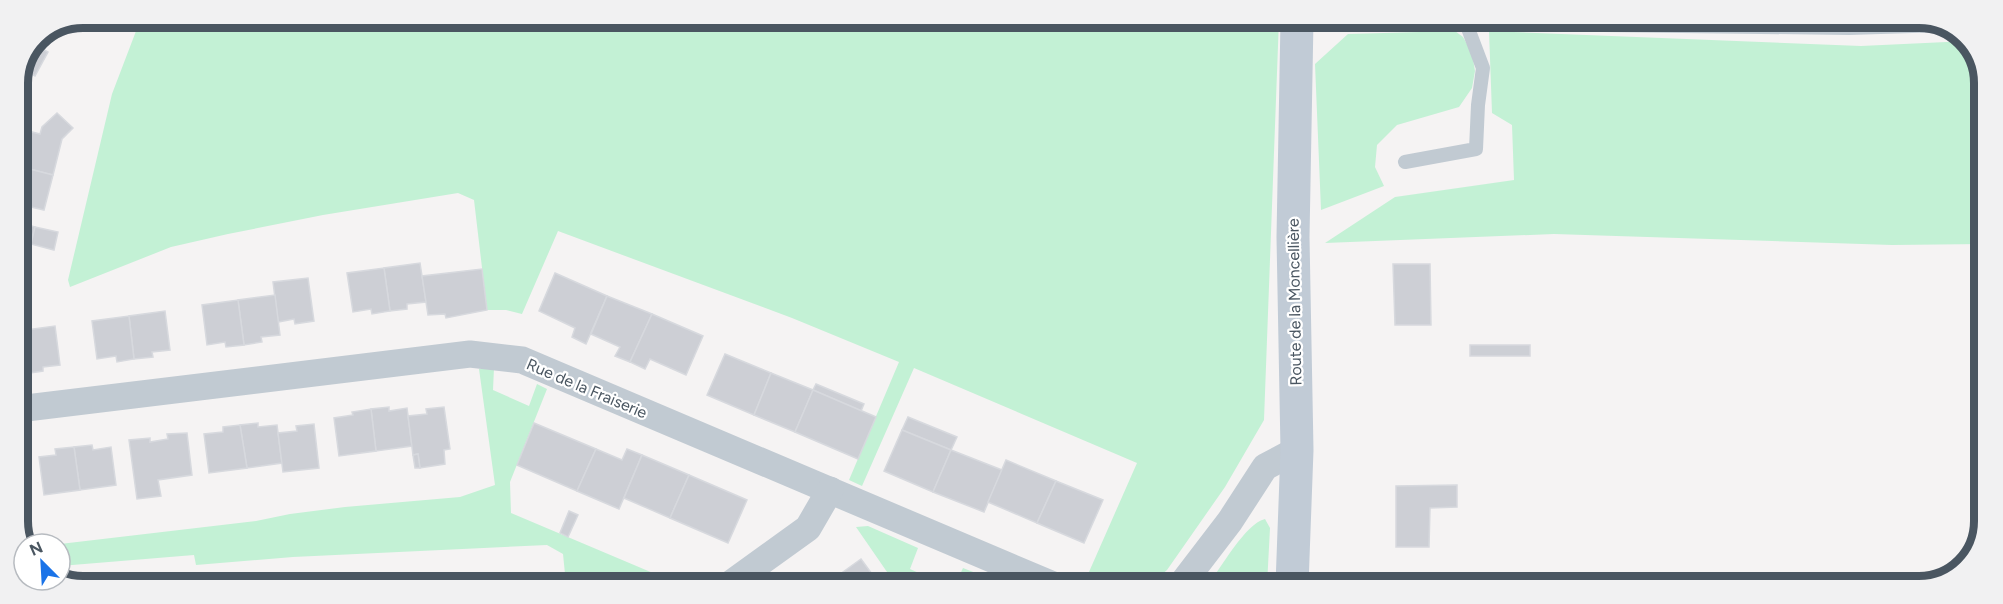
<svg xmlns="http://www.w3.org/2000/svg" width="2003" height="604" viewBox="0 0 2003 604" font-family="Figtree,sans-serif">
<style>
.green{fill:#c3f1d5}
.water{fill:#90daee}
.building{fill:#cdcfd5;stroke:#d7d9de;stroke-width:1.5}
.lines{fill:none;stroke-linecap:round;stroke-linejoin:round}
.lane{stroke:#c1cad2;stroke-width:14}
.street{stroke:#c1cad2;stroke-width:27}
.secondary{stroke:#c1cbd6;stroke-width:33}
.labels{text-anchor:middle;stroke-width:4.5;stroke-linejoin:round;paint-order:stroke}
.street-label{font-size:16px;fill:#4a5661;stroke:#fff}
.rim{fill:none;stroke:#4a5661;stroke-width:8}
</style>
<rect width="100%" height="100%" fill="#f5f3f3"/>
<g class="green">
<path d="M141 18 1279 19 1264 420 1225 487 1167 570 1150 585H1093L1085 581 1137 463 914 368 862 486 849 480 899 362 792 318 558 231 522 314 506 310H487L474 200 458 193 323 215 228 234 171 247 70 287 68 280 112 94Z"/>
<path d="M1455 31 1463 37 1472 53 1475 71 1472 88 1459 107 1397 125 1377 145 1375 167 1384 186 1321 210 1315 64 1348 34Z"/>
<path d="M1489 31 1861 46 1968 41 1971 43 1985 79 1984 244 1892 245 1554 234 1325 243 1395 197 1514 180 1512 125 1492 113Z"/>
<path d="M494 368 493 390 529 406 537 384 547 389 510 482 511 513 679 584H566L563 554 547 545 293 557 196 565 194 555 60 566V544L256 521 290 514 345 507 460 497 495 485 479 369Z"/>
<path d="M1265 519 1270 528 1267 585H1208C1220 569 1246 523 1265 519Z"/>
<path d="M868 526 918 548 910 569 945 585H896L856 527Z"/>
<path d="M963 568 986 577 990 582 986 585H955Z"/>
</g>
<path class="water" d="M250 573V584H211V575Z"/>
<g class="building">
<path d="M34 44 48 52 35 76 25 70 20 79Z"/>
<path d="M57 113 73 128 62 139 53 175 18 166V147L24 130 40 134 42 127Z"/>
<path d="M18 166 53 175 44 210 18 204Z"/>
<path d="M18 222 35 227 26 263 18 261Z"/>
<path d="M35 227 58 232 54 250 31 244Z"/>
<path d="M420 263 426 302 407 304V309L390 311 384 268Z"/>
<path d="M1393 264H1430L1431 325H1395Z"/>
<path d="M384 268 390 311 372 314 371 309 353 312 347 273Z"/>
<path d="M482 269 487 310 446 318 445 314 428 315 422 276Z"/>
<path d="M555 273 607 296 586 344 572 337 575 328 539 311Z"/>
<path d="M308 278 314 321 295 324 294 319 278 322 273 282Z"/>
<path d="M275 295 280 335 261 337 262 342 244 345 238 300Z"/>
<path d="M607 296 652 314 630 362 615 356 620 347 591 334Z"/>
<path d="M238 300 244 345 226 347 225 342 207 345 202 305Z"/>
<path d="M165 311 170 350 152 352 153 357 134 359 129 316Z"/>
<path d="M652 314 703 336 686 375 650 359 645 369 630 362Z"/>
<path d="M129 316 134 359 117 362 116 356 97 359 92 321Z"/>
<path d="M55 326 60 365 43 367V371L24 374 19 331Z"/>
<path d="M18 331 24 374 18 375Z"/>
<rect x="1470" y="345" width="60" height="11"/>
<path d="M725 354 771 373 754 415 707 395Z"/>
<path d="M771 373 813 390 795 432 754 415Z"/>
<path d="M816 384 864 404 861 411 813 390Z"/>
<path d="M813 390 876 417 858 459 795 432Z"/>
<path d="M389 407V411L407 408 412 446 376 451 371 409Z"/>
<path d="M444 407 450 449 444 450 445 464 420 468 418 454 413 455 408 416 427 414 426 409Z"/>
<path d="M371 409 376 451 339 456 334 418 353 415 352 412Z"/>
<path d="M908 417 957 437 951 450 902 430Z"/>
<path d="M258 423V427L277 425 282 463 247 468 240 425Z"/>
<path d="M534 423 596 449 577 491 517 465Z"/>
<path d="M314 424 319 468 283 472 278 433 297 431 296 426Z"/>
<path d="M240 425 247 468 209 473 204 434 223 432V427Z"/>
<path d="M902 430 951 450 933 492 884 471Z"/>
<path d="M187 433 192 475 158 480 161 496 137 499 129 440 150 438V442L168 439 167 434Z"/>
<path d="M92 445 93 450 111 447 116 485 80 490 74 447Z"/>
<path d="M74 447 80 490 44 495 39 457 56 455 55 449Z"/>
<path d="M596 449 622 460 627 449 642 455 619 509 577 491Z"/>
<path d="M951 450 1002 470 984 512 933 492Z"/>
<path d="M418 454 420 468H415L413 455Z"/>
<path d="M642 455 689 475 670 518 624 498Z"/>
<path d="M1006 460 1056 481 1037 523 988 502Z"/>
<path d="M689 475 747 500 728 543 670 518Z"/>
<path d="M1056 481 1103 500 1084 543 1037 523Z"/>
<path d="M1457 485V507L1430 508 1429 547H1396V486Z"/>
<path d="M569 511 578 515 568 537 560 533Z"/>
<path d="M861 559 880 585H825Z"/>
<path d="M440 577V584H409V580Z"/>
</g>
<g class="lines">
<g class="lane">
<path d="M1297 21 1849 28 1944 25"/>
<path d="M1405 162 1476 149 1478 105 1483 68 1466 23"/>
</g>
<g class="street">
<path d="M18 409 470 354 522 360 1053 585"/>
<path d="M729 585 808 528 830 490"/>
<path d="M1181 585 1230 521 1265 467 1297 450"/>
</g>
<path class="secondary" d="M1292 585 1297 450 1293 237 1297 20"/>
</g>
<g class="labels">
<g class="street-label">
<text transform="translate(1294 302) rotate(-91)" y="6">Route de la Moncellière</text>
<text transform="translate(587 388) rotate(23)" y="6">Rue de la Fraiserie</text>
</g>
</g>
<path d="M0 0H2003V604H0ZM83 28H1919A55 55 0 0 1 1974 83V521A55 55 0 0 1 1919 576H83A55 55 0 0 1 28 521V83A55 55 0 0 1 83 28Z" fill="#f1f1f2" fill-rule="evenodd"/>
<path class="rim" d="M83 28H1919A55 55 0 0 1 1974 83V521A55 55 0 0 1 1919 576H83A55 55 0 0 1 28 521V83A55 55 0 0 1 83 28Z"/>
<g transform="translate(42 562) rotate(336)"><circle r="28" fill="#ffffff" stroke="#b7bbc0" stroke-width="1.5"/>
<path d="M0-4.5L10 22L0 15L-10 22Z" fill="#1a73e8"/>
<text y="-9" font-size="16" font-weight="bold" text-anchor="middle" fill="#4a5661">N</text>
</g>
</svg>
